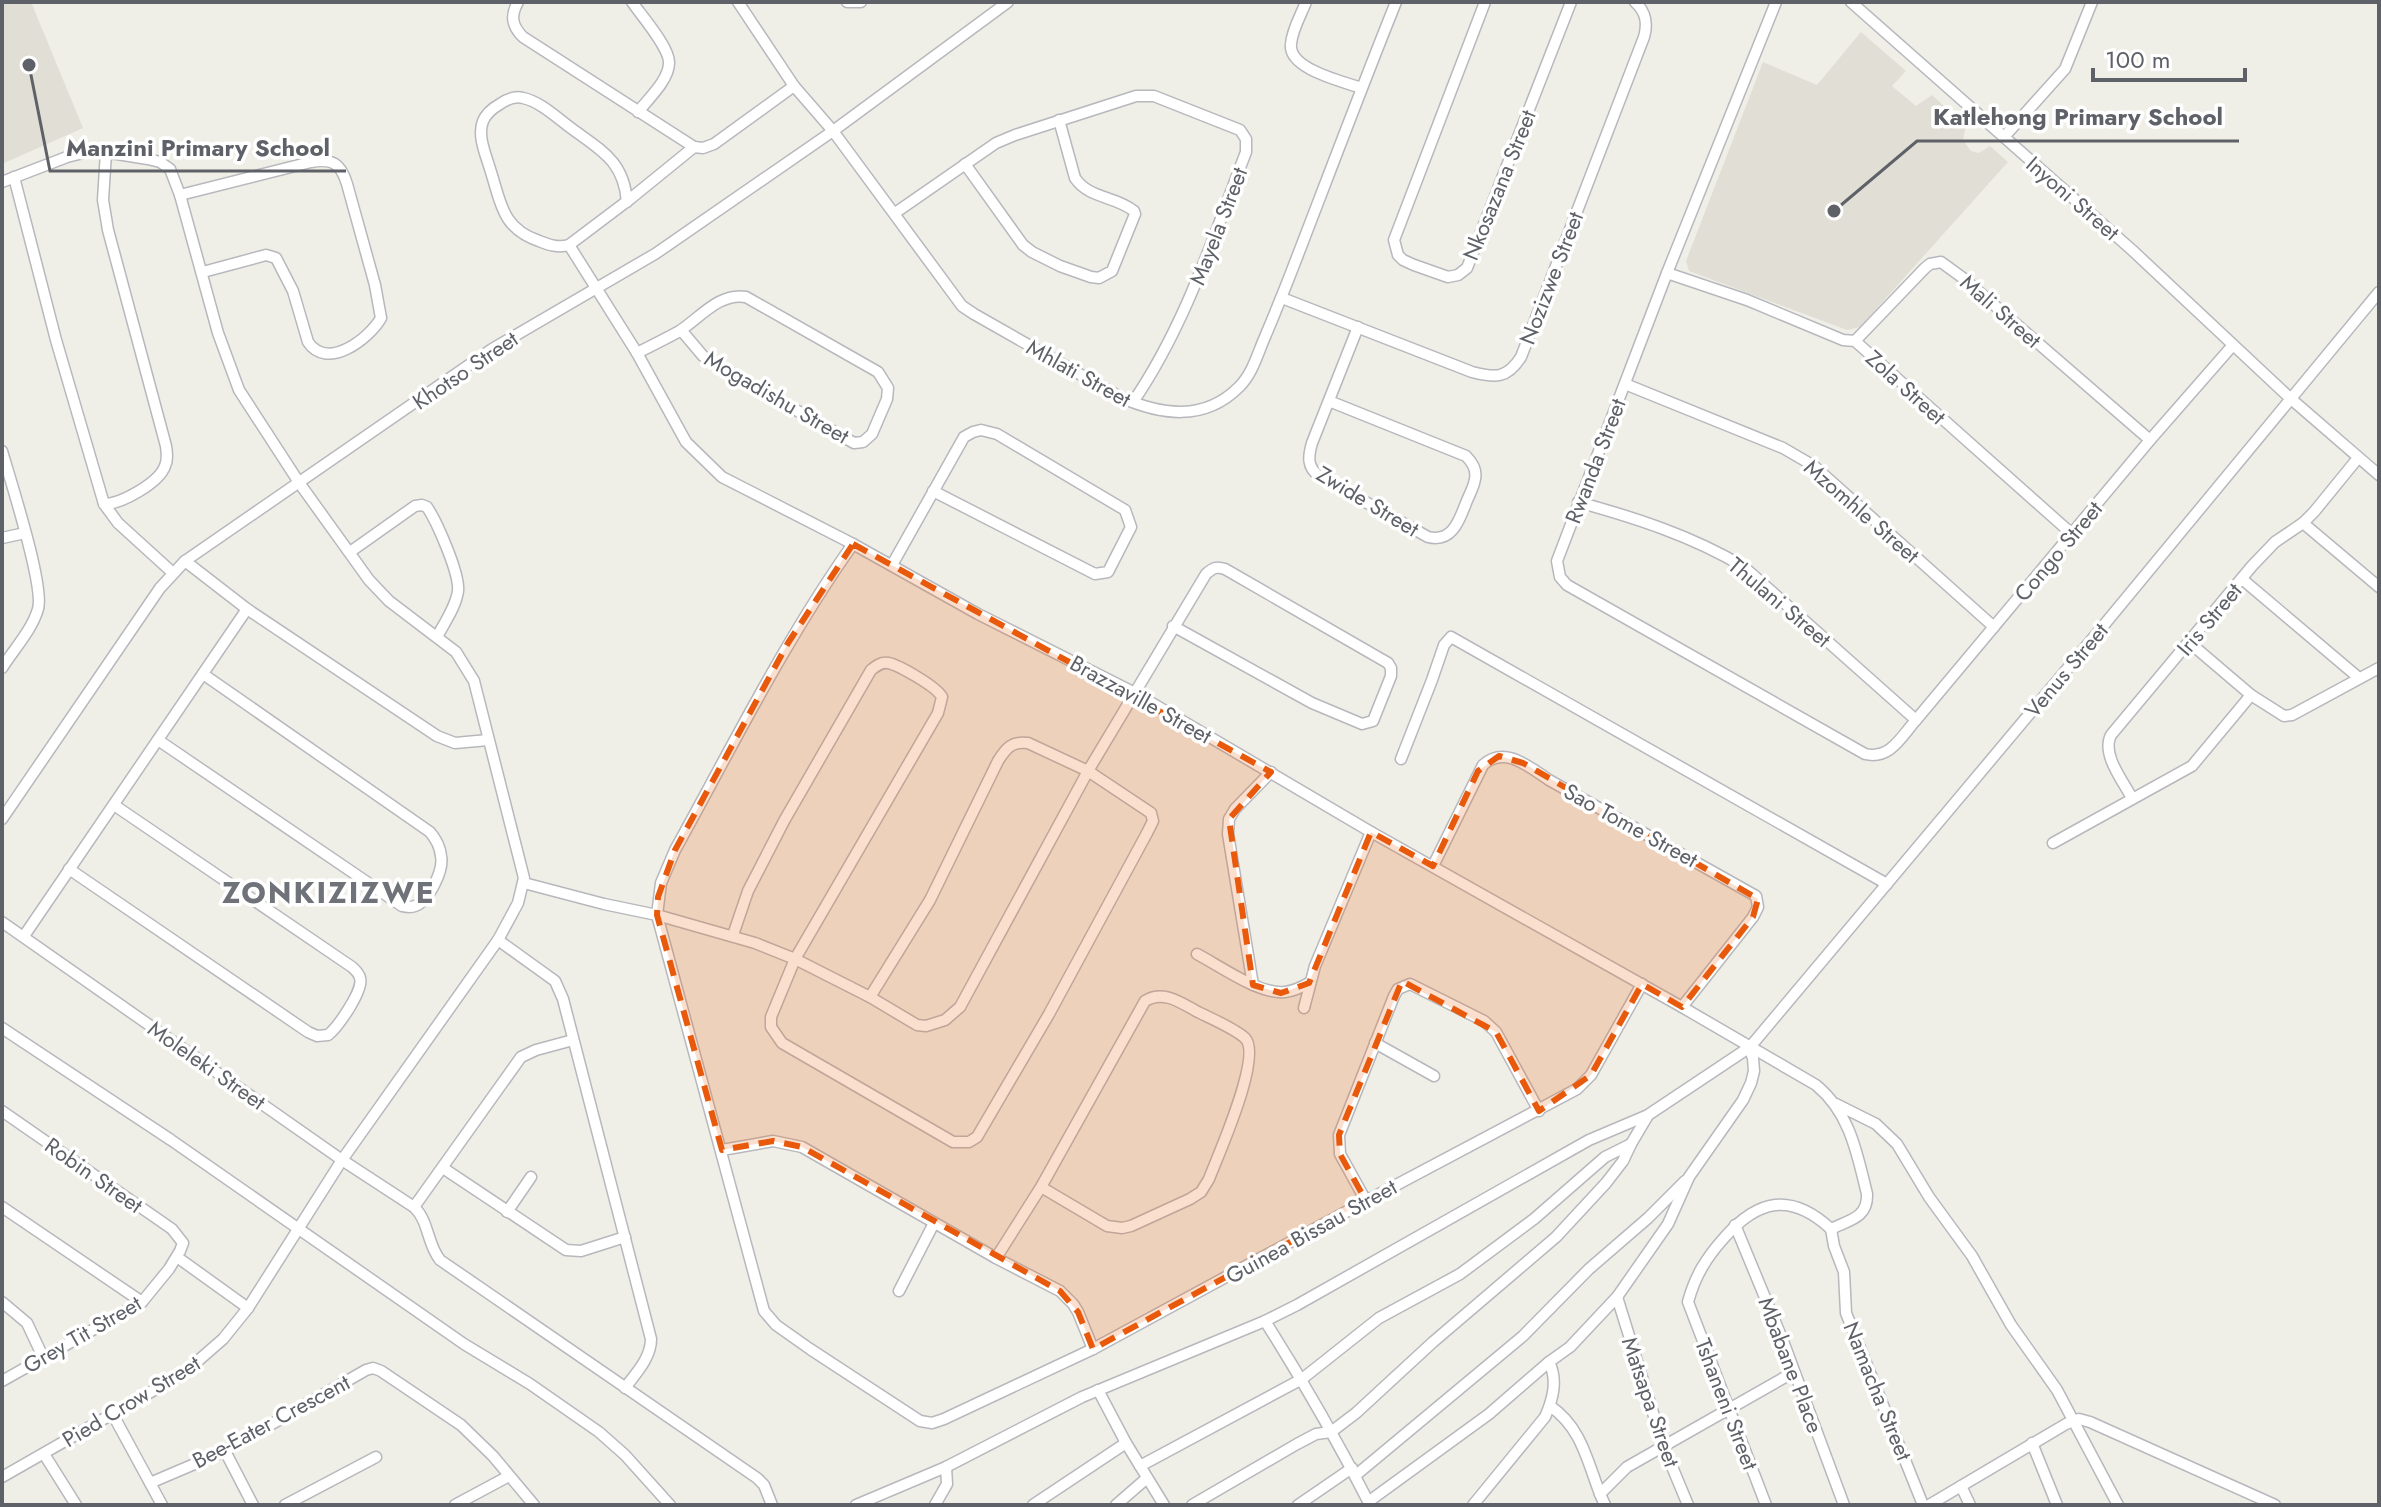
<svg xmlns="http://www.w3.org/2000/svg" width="2381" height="1507" viewBox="0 0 2381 1507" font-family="Jost,sans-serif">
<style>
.education{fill:#e0ded5}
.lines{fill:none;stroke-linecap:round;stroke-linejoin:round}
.minor-casing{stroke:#b7b8bd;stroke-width:13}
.minor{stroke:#fff;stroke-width:10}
.marked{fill:#e8590c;fill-opacity:0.2;stroke:#e8590c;stroke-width:6;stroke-dasharray:16 10;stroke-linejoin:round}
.labels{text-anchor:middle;stroke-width:7;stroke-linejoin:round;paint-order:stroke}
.street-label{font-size:22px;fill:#5e6167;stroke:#fff}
.district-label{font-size:30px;font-weight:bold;letter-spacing:2px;fill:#6f7379;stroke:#fff}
.leader{fill:none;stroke:#5e6167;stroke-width:3}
.callout-dot{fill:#5e6167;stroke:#fff;stroke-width:3}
.callout-label{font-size:24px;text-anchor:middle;font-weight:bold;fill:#5e6167;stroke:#fff;stroke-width:7;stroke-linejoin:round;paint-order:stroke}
</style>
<rect width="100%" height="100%" fill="#f0efe7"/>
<g class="education">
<path d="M2 2H31L83 128 2 164Z"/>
<path d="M1861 32 1906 71 1892 86 1916 106 1932 95 1966 126 1963 140 1971 151 1979 153 1990 146 2008 162 1860 327 1847 330 1689 271 1686 261 1763 62 1817 85Z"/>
</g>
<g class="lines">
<defs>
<g id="minor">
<path d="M518 2C510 16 512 26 523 37L694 147 703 148 714 144 794 86"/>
<path d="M632 2C641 15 670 48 669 63 669 80 648 99 638 112"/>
<path d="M738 2 794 86 833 131 962 306 974 314 1120 397C1161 415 1204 422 1239 387 1251 375 1256 359 1262 344 1273 318 1284 291 1294 265 1328 177 1361 89 1396 2"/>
<path d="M847 2H861"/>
<path d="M1306 2C1301 15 1292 30 1291 44 1288 69 1342 81 1361 88"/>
<path d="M1485 2 1394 240 1398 255 1403 260 1414 265 1448 277 1458 275 1467 268 1571 2"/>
<path d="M1776 2 1667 273 1557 561 1560 577 1567 585 1865 754C1890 760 1901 737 1916 720L2150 440 2233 345"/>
<path d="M1851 2 2132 250 2290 398 2379 475"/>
<path d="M2004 137 2065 69 2092 2"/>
<path d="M965 164 1023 245 1032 252 1060 266 1091 277 1099 278 1112 271 1135 214 1134 211C1116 196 1089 199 1075 178L1059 120"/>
<path d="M14 177 56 340 104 504 118 523 173 573"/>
<path d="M2 182 67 157 87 152 117 154 148 159 160 162 170 169 180 195 218 333 239 390 300 484 369 580 389 601 456 652 474 681 524 878 518 903 498 940 342 1160 248 1308 223 1339 184 1373 2 1477"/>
<path d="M180 195 311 162C333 158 341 164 347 184L375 285 381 318C369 339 327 371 308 342L293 291 276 258 266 255 203 272"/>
<path d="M627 202C624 163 604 152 575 131 559 120 542 102 523 98 515 96 507 99 500 104 493 108 486 114 483 121 477 136 486 155 490 169 501 202 501 228 539 241 549 245 558 248 569 245L630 199 694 147"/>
<path d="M895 213 996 143 1015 135 1136 96H1154L1240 130 1246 139V152C1213 238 1185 326 1133 402"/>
<path d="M569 245 637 353 686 442 722 477 853 544 978 614 1135 693 1371 832 1682 1007 1816 1085C1850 1113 1857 1153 1867 1194 1868 1218 1849 1220 1831 1229"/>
<path d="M1667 273 1747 300 1843 340 1855 341 2072 534"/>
<path d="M1282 298 1472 372C1495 378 1507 379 1521 357L1644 37C1648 23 1646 12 1635 2"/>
<path d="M1855 341 1925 268 1930 264 1941 262 1963 278 2150 440"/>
<path d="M637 353C651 346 665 339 678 332 699 319 719 292 746 297L878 372 888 388 887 399 872 434 863 442 854 443 713 363 703 356 681 330"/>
<path d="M1625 384 1783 448 1814 466 1994 627"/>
<path d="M1329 401 1466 456C1472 462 1477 470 1475 479 1474 487 1469 495 1466 503 1459 521 1452 543 1428 537L1319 476C1307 467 1308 457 1312 443L1358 327"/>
<path d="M2 451C10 479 45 587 38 609 32 630 14 649 2 668"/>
<path d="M1578 502C1636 518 1692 536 1744 567L1916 720"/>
<path d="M104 504C121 504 159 483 165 466 168 460 167 453 166 446L108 230 103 200 106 152"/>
<path d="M2303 523 2379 587"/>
<path d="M2 538 25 533"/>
<path d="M853 544C785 640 732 747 675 850L661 883 657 915 764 1311 776 1325 810 1349 920 1421 932 1423 944 1419 1093 1349 1366 1201 1577 1089 1591 1075 1642 984"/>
<path d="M350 552 415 506 422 505 427 507C437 522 460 574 458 591 456 607 444 623 437 637"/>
<path d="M185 561 247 609 437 736 455 743 488 740"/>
<path d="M892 565 964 437 973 432 981 430 997 434 1125 510 1131 527 1108 572 1095 574 933 491"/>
<path d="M2242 579 2359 678"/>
<path d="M2190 643 2251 695 2284 716 2292 715 2379 668"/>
<path d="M158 740 402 906C406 907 410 908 415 906 429 901 444 870 441 856 440 846 436 839 430 832L203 674"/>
<path d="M1401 759 1432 680 1444 645 1451 637 1887 884"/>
<path d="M2132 798C2123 781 2101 754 2111 735L2252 566 2275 542 2303 523 2314 512 2358 458"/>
<path d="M2 819 160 588 185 561 492 349 655 254 833 131 1008 2"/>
<path d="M2053 843 2192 766 2251 695"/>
<path d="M1433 866 1483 765C1505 745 1529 767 1549 780L1756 896 1758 907 1753 917 1682 1007"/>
<path d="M69 869 308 1032 317 1036 328 1035C338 1027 364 990 360 978 359 973 355 970 352 967L114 805"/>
<path d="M524 883 604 904 657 915 755 943 795 959 870 997 917 1025 926 1026 945 1020 960 1007 1088 771 1206 574C1213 568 1216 566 1225 569L1388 663 1391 668V676L1373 721 1362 724 1312 703 1173 626"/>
<path d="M2 922 342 1160 414 1207C429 1221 427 1244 440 1260L757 1478 764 1485 772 1505"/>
<path d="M733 935 748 891 784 821 871 670C876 666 881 662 888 663 899 665 937 687 942 697L938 713 795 959 771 1017V1027L782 1043 953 1142H969L977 1137 1049 1014 1147 833 1153 821 1151 813 1088 771 1028 743C1012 741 1006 748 998 761L930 900 870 997"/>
<path d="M24 936 247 609"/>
<path d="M498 940 555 981 563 999 651 1339C651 1358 636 1373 625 1388"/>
<path d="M1197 954C1220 966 1260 995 1285 992 1294 991 1302 987 1309 983"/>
<path d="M1253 985 1228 834 1229 819 1235 809 1271 772"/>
<path d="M1304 1008 1315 966 1371 832"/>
<path d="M2 1028 171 1140 464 1344 530 1384 599 1432 625 1455 670 1505"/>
<path d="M1375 1043 1434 1076"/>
<path d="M1836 1104 1876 1124 1897 1144 1929 1197 1972 1256 2011 1325 2057 1390 2118 1505"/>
<path d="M2 1111 172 1229 183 1243 180 1251 169 1269 142 1302 2 1381"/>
<path d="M722 1150 773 1141 802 1147 996 1258 1060 1291 1073 1304 1078 1312 1093 1349"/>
<path d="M443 1168 566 1250 581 1251 625 1237"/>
<path d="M1366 1201 1340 1154 1339 1135 1394 996 1398 989 1410 984 1484 1021 1496 1032 1539 1111"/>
<path d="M2 1207 142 1302"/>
<path d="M414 1207 521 1057 536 1050 573 1040"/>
<path d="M507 1212 531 1177"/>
<path d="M1735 1225 1783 1341 1844 1505"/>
<path d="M1831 1229 1834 1246 1844 1272 1846 1313 1923 1505"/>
<path d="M177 1257 248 1308"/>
<path d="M996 1258 1041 1187 1145 1001C1163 990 1180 1002 1196 1011 1210 1018 1234 1028 1245 1038 1263 1056 1218 1155 1209 1179L1201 1192 1190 1199 1131 1226 1122 1228 1107 1226 1041 1187"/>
<path d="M899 1291 934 1223"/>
<path d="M1617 1297 1663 1445 1688 1505"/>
<path d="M2 1302 27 1323 43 1357"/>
<path d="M1265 1321C1303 1381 1338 1442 1370 1505"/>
<path d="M1098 1390 1126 1443 1164 1505"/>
<path d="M1550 1406C1581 1427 1587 1460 1600 1494"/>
<path d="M112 1413 162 1505"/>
<path d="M2032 1443 2057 1505"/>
<path d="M225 1451 253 1505"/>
<path d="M44 1454 76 1505"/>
<path d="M1140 1466 1302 1379 1379 1318 1460 1274 1534 1219 1605 1157 1631 1144"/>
<path d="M1356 1475 1523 1336 1589 1269 1648 1218 1685 1181"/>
<path d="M150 1483 225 1451 366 1370 373 1368 381 1371 461 1425 493 1456 534 1505"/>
<path d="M1961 1486 1970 1505"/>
<path d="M1368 1502 1489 1414 1549 1362 1570 1347 1617 1297 1668 1224 1689 1177 1743 1100 1751 1083 1754 1071 1753 1058 1749 1048"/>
<path d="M285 1505 376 1457"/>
<path d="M455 1505 509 1476"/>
<path d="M856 1505 946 1467 1082 1397 1265 1321 1297 1305 1589 1140 1648 1115 1750 1047 2099 631 2379 292"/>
<path d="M935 1505 947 1484 946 1467"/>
<path d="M1033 1505 1126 1443"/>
<path d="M1116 1505 1147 1478"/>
<path d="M1192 1505 1297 1444 1316 1434 1331 1432 1356 1413 1433 1342 1556 1237 1606 1183 1623 1161 1631 1144 1647 1117"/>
<path d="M1298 1505 1352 1468"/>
<path d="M1473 1505 1545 1417C1553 1399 1558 1380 1549 1362"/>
<path d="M1605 1505 1600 1494 1627 1467 1794 1372"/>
<path d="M1766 1505 1688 1302C1695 1276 1706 1258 1724 1238 1758 1199 1791 1192 1831 1229"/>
<path d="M1929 1505 2066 1424 2079 1419 2090 1422 2275 1505"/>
</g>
</defs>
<use href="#minor" class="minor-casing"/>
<use href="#minor" class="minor"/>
</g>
<path class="marked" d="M853 544 1271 772 1229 819 1253 985 1281 993 1309 983 1371 832 1433 866 1478 771 1499 756 1523 763 1758 899 1753 917 1682 1007 1642 984 1591 1075 1539 1111 1496 1032 1402 981 1339 1135 1340 1154 1366 1201 1093 1349 1078 1312 1060 1291 802 1147 773 1141 722 1150 657 915 658 897 675 850 788 643Z"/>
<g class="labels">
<g class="street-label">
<text transform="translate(1499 185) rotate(-68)" y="8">Nkosazana Street</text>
<text transform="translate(2073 198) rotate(41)" y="8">Inyoni Street</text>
<text transform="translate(1218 226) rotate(-69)" y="8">Mayela Street</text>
<text transform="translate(1551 278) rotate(-69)" y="8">Nozizwe Street</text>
<text transform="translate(2001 311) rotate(41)" y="8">Mali Street</text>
<text transform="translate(465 370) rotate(-34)" y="8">Khotso Street</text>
<text transform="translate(1079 373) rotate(29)" y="8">Mhlati Street</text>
<text transform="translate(1906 387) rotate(42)" y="8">Zola Street</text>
<text transform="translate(777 397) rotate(30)" y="8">Mogadishu Street</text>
<text transform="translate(1595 461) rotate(-69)" y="8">Rwanda Street</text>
<text transform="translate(1368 501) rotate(31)" y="8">Zwide Street</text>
<text transform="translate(1862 511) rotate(41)" y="8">Mzomhle Street</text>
<text transform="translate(2058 551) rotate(-50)" y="8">Congo Street</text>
<text transform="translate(1780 602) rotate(40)" y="8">Thulani Street</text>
<text transform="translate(2209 619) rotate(-50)" y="8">Iris Street</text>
<text transform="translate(2066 670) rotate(-50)" y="8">Venus Street</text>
<text transform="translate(1141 699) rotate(29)" y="8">Brazzaville Street</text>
<text transform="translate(1631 825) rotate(29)" y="8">Sao Tome Street</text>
<text transform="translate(207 1065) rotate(35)" y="8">Moleleki Street</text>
<text transform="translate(94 1175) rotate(35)" y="8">Robin Street</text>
<text transform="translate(1311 1231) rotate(-29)" y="8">Guinea Bissau Street</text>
<text transform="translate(82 1334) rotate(-30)" y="8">Grey Tit Street</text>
<text transform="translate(1791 1365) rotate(69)" y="8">Mbabane Place</text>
<text transform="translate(1878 1391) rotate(68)" y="8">Namacha Street</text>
<text transform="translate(131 1401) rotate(-31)" y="8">Pied Crow Street</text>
<text transform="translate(1651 1402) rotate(71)" y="8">Matsapa Street</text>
<text transform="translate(1727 1404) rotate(69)" y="8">Tshaneni Street</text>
<text transform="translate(271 1421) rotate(-28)" y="8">Bee-Eater Crescent</text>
</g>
<g class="district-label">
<text x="329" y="903">ZONKIZIZWE</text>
</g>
</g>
<path class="leader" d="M1834 211L1917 141H2239M29 65L50 171H346"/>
<g class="callout-dot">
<circle cx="1834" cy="211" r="8"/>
<circle cx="29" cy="65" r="8"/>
</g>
<g class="callout-label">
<text x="2078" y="125">Katlehong Primary School</text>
<text x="198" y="156">Manzini Primary School</text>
</g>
<rect width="2381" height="1507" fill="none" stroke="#5e6167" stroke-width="8"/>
<path d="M2093 68v12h152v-12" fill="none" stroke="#5e6167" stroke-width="4"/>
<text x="2105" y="68" font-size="24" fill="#5e6167" stroke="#ffffff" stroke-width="6" paint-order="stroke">100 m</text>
</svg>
